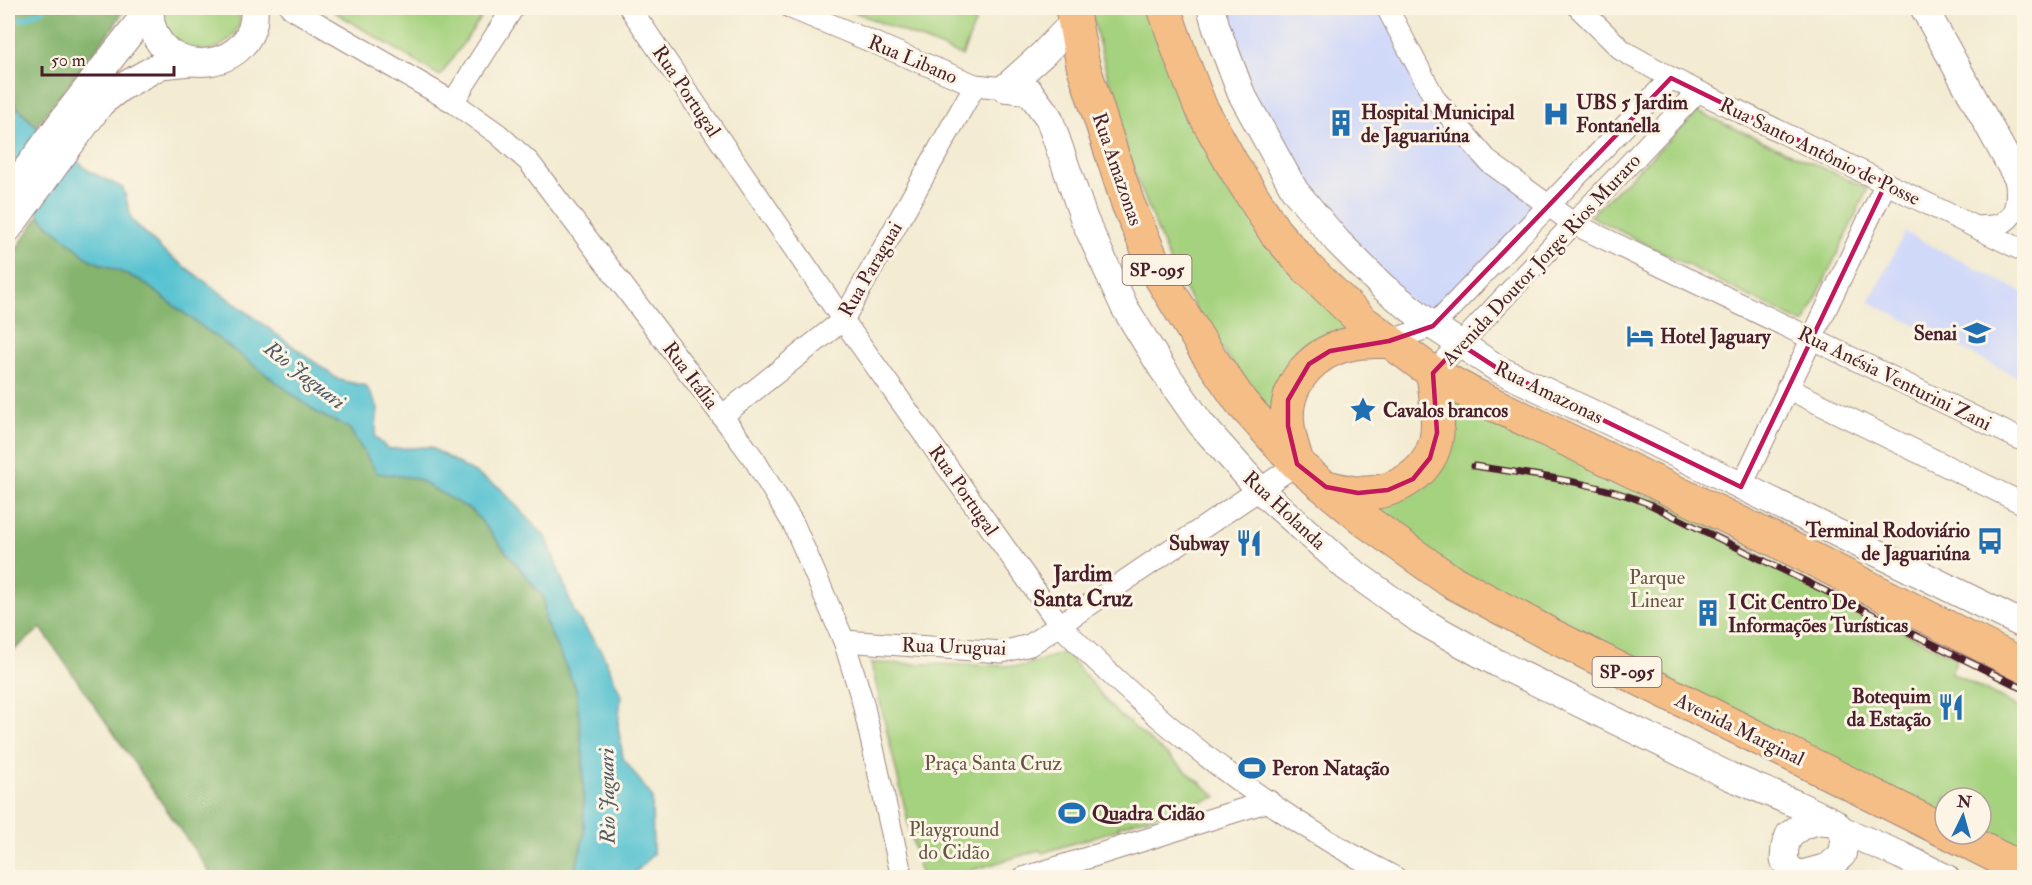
<svg xmlns="http://www.w3.org/2000/svg" width="2032" height="885" viewBox="0 0 2032 885" font-family="'IM FELL Double Pica',serif">
<style>
.built{fill:#d1d9f9}
.green{fill:#a5d27e;stroke:#787854;stroke-width:1.5}
.forest{fill:#84b46d;stroke:#676a4c;stroke-width:1.5}
.water{fill:#57c2d1;stroke:#50707e;stroke-width:1.5}
.lines{fill:none;stroke-linecap:round;stroke-linejoin:round}
.stream{stroke:#57c2d1;stroke-width:5}
.minor-casing{stroke:#9e857e;stroke-width:23}
.tertiary-casing{stroke:#9e857e;stroke-width:29}
.primary-casing{stroke:#9e857e;stroke-width:35}
.minor{stroke:#fff;stroke-width:21}
.tertiary{stroke:#fff;stroke-width:27}
.primary{stroke:#f5be86;stroke-width:33}
.rail-casing{stroke:#4a1f2b;stroke-width:7}
.rail{stroke:#fcf5e5;stroke-width:4.5;stroke-dasharray:14;stroke-linecap:butt}
.marked{fill:none;stroke:#c2185b;stroke-width:4.5;stroke-linejoin:round}
.labels{text-anchor:middle;stroke-width:6;stroke-linejoin:round;paint-order:stroke}
.shield{fill:#fcf5e5;stroke:#7f5f63;stroke-width:1.5}
.shield-label{font-size:18px;font-weight:bold;fill:#4a1f2b}
.street-label{font-size:20px;fill:#4a1f2b;stroke:#fcf5e5}
.poi-label{font-size:20px;font-weight:bold;fill:#4a1f2b;stroke:#fcf5e5;text-anchor:start}
.park-label{font-size:20px;fill:#655544;stroke:#fcf5e5}
.water-label{font-size:21px;font-style:italic;fill:#4f5865;stroke:#fcf5e5}
.quarter-label{font-size:22px;font-weight:bold;fill:#4a1f2b;stroke:#fcf5e5}
</style>
<rect width="100%" height="100%" fill="#fcf5e5"/>
<filter id="ink" filterUnits="userSpaceOnUse"><feTurbulence type="fractalNoise" baseFrequency=".0167" numOctaves="2"/><feDisplacementMap in="SourceGraphic" scale="12" xChannelSelector="R" yChannelSelector="G"/><feConvolveMatrix kernelMatrix="1 2 1 2 8 2 1 2 1" color-interpolation-filters="sRGB"/></filter>
<filter id="wash" filterUnits="userSpaceOnUse"><feTurbulence type="fractalNoise" baseFrequency=".008" numOctaves="4" result="noise"/><feDisplacementMap in="SourceGraphic" scale="24" xChannelSelector="R" yChannelSelector="G"/><feGaussianBlur stdDeviation="1.35" result="paint"/><feColorMatrix in="noise" values="0 0 0 0 0 0 0 0 0 0 0 0 0 0 0 0 0 1.4 0 .05"/><feComposite in="paint" operator="in"/></filter>
<g filter="url(#wash)">
<rect width="100%" height="100%" fill="#f3ebd2"/>
<g class="built">
<path d="M1213 8H1383L1433 101 1544 206 1432 322 1297 189Z"/>
<path d="M1905 232 2024 293V363L2017 377 1869 302Z"/>
</g>
<g class="green">
<path d="M161 8H241L239 26 232 37 221 46 209 51 182 47 164 28Z"/>
<path d="M328 8H488L440 76Z"/>
<path d="M845 8H981L962 56Z"/>
<path d="M1090 8H1155L1161 36 1356 329C1341 331 1325 333 1311 340 1284 353 1275 391 1273 418L1209 332 1172 267 1129 159Z"/>
<path d="M1698 112 1868 188 1804 324 1590 216Z"/>
<path d="M1436 383 1697 517 1800 581 1957 658 1951 673 2024 710V861L1981 834V798H1945V822L1454 574 1363 498 1416 479Z"/>
<path d="M1065 652 1115 711 1217 797 1119 826V829L1042 853 1040 850 949 877H921L871 663 1023 666Z"/>
</g>
<g class="forest">
<path d="M8 8H125L114 26 36 126 8 97Z"/>
<path d="M39 216 89 259 140 280 319 414 349 428 377 472 415 478 473 511 544 598 545 621 576 689 583 757 584 836 574 877H213L41 628 8 655V261Z"/>
</g>
<path class="water" d="M8 97 27 118 89 171 123 188 132 220 162 250 339 380 366 386 378 408 375 437 388 449 430 447 499 487 547 539 574 612 602 652 621 695 618 726 623 758 652 797 653 854 635 873 633 877H574L584 836 583 757 576 689 545 621 544 598 473 511 415 478 377 473 349 428 319 414 140 280 89 259 45 221 8 182Z"/>
<g class="lines">
<path class="stream" d="M8 21 27 18 46 8"/>
</g>
</g>
<g filter="url(#ink)">
<g class="lines">
<defs>
<g id="minor">
<path d="M291 8 453 102 498 134 529 162 722 416 754 459 794 525 844 641 863 703 902 878"/>
<path d="M630 8 843 320 1059 624C1156 722 1272 816 1396 878"/>
<path d="M791 8 975 85 1005 88"/>
<path d="M1387 8 1435 99 1489 162 1574 224 2024 441"/>
<path d="M1579 8 1623 51 1671 78 2024 251"/>
<path d="M453 102 513 8"/>
<path d="M1978 227C1984 226 1992 227 1998 225 2021 216 2017 193 2015 173"/>
<path d="M1389 341 1433 326 1671 78"/>
<path d="M1433 373 1697 92"/>
<path d="M1787 388 2024 504"/>
<path d="M722 416 843 320 975 85"/>
<path d="M1741 487 1886 183"/>
<path d="M844 641 1002 652 1030 645 1297 464"/>
<path d="M1023 878 1269 801"/>
</g>
<g id="tertiary">
<path d="M150 8C151 13 150 21 152 26 168 84 259 69 254 8"/>
<path d="M1211 8 1216 27 1241 93 1295 191 1338 242 1383 287 1433 326 1500 370 1638 435 2024 625"/>
<path d="M1924 8 2024 190"/>
<path d="M1005 88 1029 91 1049 118 1084 219 1125 308 1162 368 1201 424 1260 490 1346 567 1420 620 1497 663 1729 776 1796 804 1834 822 1842 830 1845 840 1842 855 1828 867 1802 874 1791 871 1784 860 1785 847 1789 835 1803 825 1818 821 1834 822"/>
<path d="M1005 88 1043 54 1074 22"/>
<path d="M8 194 65 117 150 8"/>
<path d="M8 229 101 103 120 88 161 65 190 62"/>
<path d="M1842 830 1900 855 1946 878"/>
</g>
<g id="primary">
<path d="M1072 8 1083 65 1128 204 1158 273 1205 350 1241 402 1297 464 1366 521 1449 580 1549 634 1945 831"/>
<path d="M1164 8 1180 54 1200 106 1231 162 1275 232 1308 269 1362 321 1433 373 1468 392 1767 536 2024 666"/>
<path d="M1297 462C1294 451 1289 438 1288 426 1282 383 1315 349 1356 343 1367 341 1378 342 1389 341"/>
<path d="M1326 487C1336 489 1347 492 1357 493 1395 495 1433 473 1437 433 1439 415 1435 391 1433 373"/>
<path d="M1952 834 2024 870"/>
</g>
</defs>
<use href="#minor" class="minor-casing"/>
<use href="#tertiary" class="tertiary-casing"/>
<use href="#primary" class="primary-casing"/>
<use href="#minor" class="minor"/>
<use href="#tertiary" class="tertiary"/>
<use href="#primary" class="primary"/>
<defs>
<path id="rail" d="M1474 466C1532 475 1592 481 1647 503L2024 689"/>
</defs>
<use href="#rail" class="rail-casing"/>
<use href="#rail" class="rail"/>
</g>
</g>
<path class="marked" d="M1671 78 1886 183 1741 487 1500 370 1460 344 1433 373 1437 433 1430 458 1413 479 1388 490 1358 493 1326 487 1297 464 1288 426V400L1309 364 1330 351 1389 341 1433 326Z"/>
<defs>
<symbol id="hospital-bare" viewBox="-9 -9 18 18"><path d="M-5-5h3v3.5h4V-5h3V5h-3V1.5h-4V5h-3Z" fill="#1f6fb2" stroke="#fcf5e5" stroke-width="2.5" paint-order="stroke"/></symbol>
<symbol id="building-bare" viewBox="-9 -9 18 18"><path d="M-4-6H4V6H1V3H-1V6H-4ZM-2.5-4.3h1.7v1.8h-1.7ZM.8-4.3h1.7v1.8H.8ZM-2.5-1h1.7V.8h-1.7ZM.8-1h1.7V.8H.8Z" fill="#1f6fb2" stroke="#fcf5e5" stroke-width="2.5" paint-order="stroke"/></symbol>
<symbol id="university-bare" viewBox="-9 -9 18 18"><path d="M0-5L7-2L0 1L-7-2ZM-4 1L0 2.5L4 1V4Q0 6-4 4Z" fill="#1f6fb2" stroke="#fcf5e5" stroke-width="2.5" paint-order="stroke"/></symbol>
<symbol id="hotel-bare" viewBox="-9 -9 18 18"><path d="M-6-4.5h1.5V1H6V5H4.5V3h-9V5H-6ZM-4 0a1.8 1.8 0 1 1 3.6 0ZM.5 0V-2.5h3Q6-2.5 6 0Z" fill="#1f6fb2" stroke="#fcf5e5" stroke-width="2.5" paint-order="stroke"/></symbol>
<symbol id="sight-bare" viewBox="-9 -9 18 18"><path d="M0-6L1.8-2.2L6-1.7L2.9 1.2L3.7 5.4L0 3.3L-3.7 5.4L-2.9 1.2L-6-1.7L-1.8-2.2Z" fill="#1f6fb2" stroke="#fcf5e5" stroke-width="2.5" paint-order="stroke"/></symbol>
<symbol id="bus-bare" viewBox="-9 -9 18 18"><path d="M-5-6H5V4H4V6H2V4H-2V6H-4V4H-5ZM-3.5-4V0h7V-4ZM-3.5 1.2v1.5H-2V1.2ZM2 1.2v1.5H3.5V1.2Z" fill="#1f6fb2" stroke="#fcf5e5" stroke-width="2.5" paint-order="stroke"/></symbol>
<symbol id="restaurant-bare" viewBox="-9 -9 18 18"><path d="M-5-6h1v4h1v-4h1v4h1v-4h1v5L-1.5 .5V6h-2V.5L-5-1ZM5-6V6H3V1.5H1.5Q1.5-4 5-6Z" fill="#1f6fb2" stroke="#fcf5e5" stroke-width="2.5" paint-order="stroke"/></symbol>
<symbol id="stadium-bare" viewBox="-9 -9 18 18"><path d="M0-5a6.5 5 0 1 0 0 10a6.5 5 0 1 0 0-10ZM-3.5-1.8h7v3.6h-7Z" fill="#1f6fb2" stroke="#fcf5e5" stroke-width="2.5" paint-order="stroke"/></symbol>
</defs>
<g fill-rule="evenodd">
<use href="#hospital-bare" x="1537" y="95" width="38" height="38"/>
<use href="#building-bare" x="1322" y="104" width="38" height="38"/>
<use href="#university-bare" x="1958" y="314" width="38" height="38"/>
<use href="#hotel-bare" x="1621" y="317" width="38" height="38"/>
<use href="#sight-bare" x="1344" y="391" width="38" height="38"/>
<use href="#bus-bare" x="1971" y="522" width="38" height="38"/>
<use href="#restaurant-bare" x="1230" y="524" width="38" height="38"/>
<use href="#building-bare" x="1689" y="594" width="38" height="38"/>
<use href="#restaurant-bare" x="1932" y="688" width="38" height="38"/>
<use href="#stadium-bare" x="1233" y="749" width="38" height="38"/>
<use href="#stadium-bare" x="1053" y="794" width="38" height="38"/>
</g>
<g class="labels">
<g class="shield">
<rect x="1122.5" y="255" width="69" height="30" rx="4.5"/>
<rect x="1592.5" y="657" width="69" height="30" rx="4.5"/>
</g>
<g class="shield-label">
<text x="1157" y="276">SP-095</text>
<text x="1627" y="678">SP-095</text>
</g>
<g class="street-label">
<text transform="translate(913 59) rotate(23)" y="7">Rua Libano</text>
<text transform="translate(687 91) rotate(56)" y="7">Rua Portugal</text>
<text transform="translate(1820 151) rotate(26)" y="7">Rua Santo Antônio de Posse</text>
<text transform="translate(1118 169) rotate(71)" y="7">Rua Amazonas</text>
<text transform="translate(1541 259) rotate(-47)" y="7">Avenida Doutor Jorge Rios Muraro</text>
<text transform="translate(870 269) rotate(-60)" y="7">Rua Paraguai</text>
<text transform="translate(691 375) rotate(53)" y="7">Rua Itália</text>
<text transform="translate(1895 378) rotate(26)" y="7">Rua Anésia Venturini Zani</text>
<text transform="translate(1549 392) rotate(26)" y="7">Rua Amazonas</text>
<text transform="translate(964 490) rotate(55)" y="7">Rua Portugal</text>
<text transform="translate(1285 510) rotate(43)" y="7">Rua Holanda</text>
<text transform="translate(954 646) rotate(2)" y="7">Rua Uruguai</text>
<text transform="translate(1740 729) rotate(26)" y="7">Avenida Marginal</text>
</g>
<g class="poi-label">
<text x="1576" y="109">UBS 5 Jardim<tspan x="1576" dy="23">Fontanella</tspan></text>
<text x="1361" y="119">Hospital Municipal<tspan x="1361" dy="23">de Jaguariúna</tspan></text>
<text x="1957" y="340" text-anchor="end">Senai</text>
<text x="1660" y="343">Hotel Jaguary</text>
<text x="1383" y="417">Cavalos brancos</text>
<text x="1970" y="537" text-anchor="end">Terminal Rodoviário<tspan x="1970" dy="23">de Jaguariúna</tspan></text>
<text x="1229" y="550" text-anchor="end">Subway</text>
<text x="1728" y="609">I Cit Centro De<tspan x="1728" dy="23">Informações Turísticas</tspan></text>
<text x="1931" y="703" text-anchor="end">Botequim<tspan x="1931" dy="23">da Estação</tspan></text>
<text x="1272" y="775">Peron Natação</text>
<text x="1092" y="820">Quadra Cidão</text>
</g>
<g class="park-label">
<text x="1657" y="584">Parque<tspan x="1657" dy="23">Linear</tspan></text>
<text x="993" y="770">Praça Santa Cruz</text>
<text x="954" y="836">Playground<tspan x="954" dy="23">do Cidão</tspan></text>
</g>
<g class="water-label">
<text transform="translate(305 375) rotate(38)" y="7">Rio Jaguari</text>
<text transform="translate(607 796) rotate(-91)" y="7">Rio Jaguari</text>
</g>
<g class="quarter-label">
<text x="1083" y="581">Jardim<tspan x="1083" dy="25">Santa Cruz</tspan></text>
</g>
</g>
<rect width="2032" height="885" fill="none" stroke="#fcf5e5" stroke-width="30"/>
<g transform="translate(1963 816) rotate(5)"><circle r="28" fill="#fcf5e5" stroke="#b59f9b" stroke-width="1.5"/>
<path d="M0-4.5L10 22L0 15L-10 22Z" fill="#1f6fb2"/>
<text y="-9" font-size="16" font-weight="bold" text-anchor="middle" fill="#4a1f2b">N</text>
</g>
<path d="M42 66v9h132v-9" fill="none" stroke="#4a1f2b" stroke-width="3"/>
<text x="51" y="66" font-size="18" fill="#4a1f2b" stroke="#fcf5e5" stroke-width="4.5" paint-order="stroke">50 m</text>
</svg>
